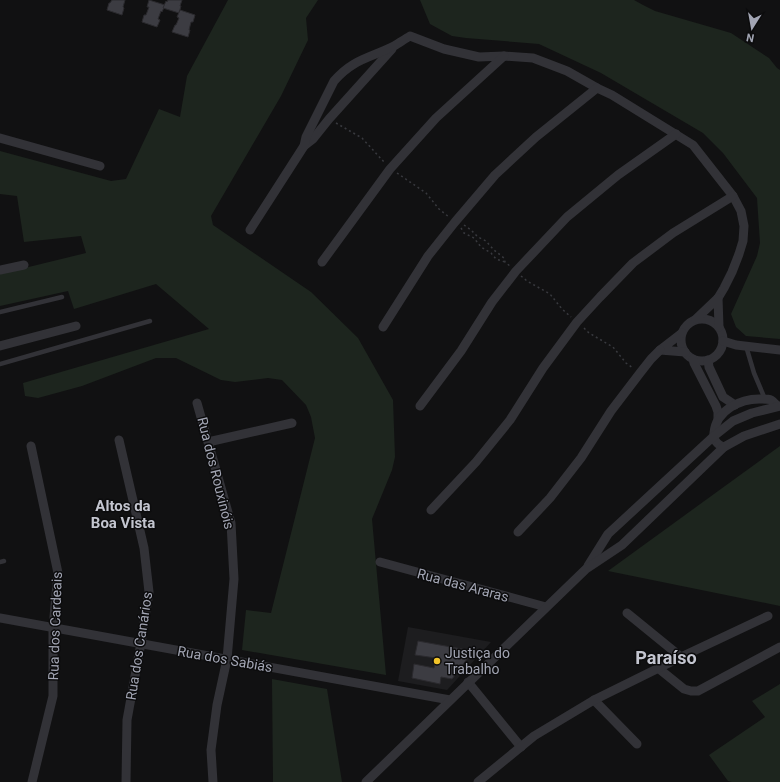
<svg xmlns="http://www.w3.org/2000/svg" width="780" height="782" viewBox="0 0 780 782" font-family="Roboto,sans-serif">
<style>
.built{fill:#1d1d1f}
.green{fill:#1d251e}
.building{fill:#3c3c42;stroke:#2b2a2e}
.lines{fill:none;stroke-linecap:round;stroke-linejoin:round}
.path{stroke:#38393e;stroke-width:1.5;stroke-dasharray:2 3;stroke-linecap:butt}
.service{stroke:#323237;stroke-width:4.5}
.minor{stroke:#323237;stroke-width:9}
.poi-dot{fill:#f1c329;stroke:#0c0c0d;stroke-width:1.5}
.labels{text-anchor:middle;stroke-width:3;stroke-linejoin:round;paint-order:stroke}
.street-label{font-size:14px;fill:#a2a5b3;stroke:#0c0c0d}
.poi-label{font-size:14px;fill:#a2a5b3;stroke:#0c0c0d;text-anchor:start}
.neighbourhood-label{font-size:15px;font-weight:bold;fill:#c3c5cf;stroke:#0c0c0d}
.district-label{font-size:18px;font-weight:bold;fill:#c3c5cf;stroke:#0c0c0d}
</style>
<rect width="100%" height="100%" fill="#111112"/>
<path class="built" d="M408 627 491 642 447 690 398 681Z"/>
<g class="green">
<path d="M228 0H318L306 18 308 40 281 96 211 216 213 225 311 292 358 338 393 400 395 457 392 470 372 519 386 675 242 650 246 610 271 613 315 438 311 417 306 405 282 380 268 378 235 382 221 380 176 358H156L82 386 38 398 25 396 23 383 209 329 156 284 74 309 68 291 0 306V274L86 253 81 236 24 242 17 196 0 194V151L111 181 126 179 159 109 180 117 187 76Z"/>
<path d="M420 0H634L643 5 655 11 731 33 769 58 777 68 780 70V339L746 336 736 327 731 314 757 256 760 243 757 198 723 153 703 133 601 73 539 44 466 38 452 36 430 24Z"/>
<path d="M780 446V606L608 571Z"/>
<path d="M272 679 327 689 342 782H273Z"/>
<path d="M780 684V782H732L728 781 709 755 765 717 752 701Z"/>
</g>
<g class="building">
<path d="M112 0H125L123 7 124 8 122 15 107 10 109 3H110Z"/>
<path d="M149 0 165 5 162 12 161 11 158 19 160 20 157 27 142 22 144 15H146L149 7H147Z"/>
<path d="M168 0H182L180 6H181L179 13 163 8 166 1 167 2Z"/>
<path d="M180 10 195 15 193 22H191L189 30H190L188 37 172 32 175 25H176L179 18 177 17Z"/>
<path d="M418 641 473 651 452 679 441 677 440 684 412 678 414 664 434 668 436 658 415 655Z"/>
</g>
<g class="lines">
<g class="path">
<path d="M336 123 362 138 384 162"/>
<path d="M397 173 426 193 439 209 449 217"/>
<path d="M464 225 471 230 478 237 486 241 494 250 504 258 505 262 510 266"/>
<path d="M461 228 464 233 474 238 481 247 491 253 496 259 505 262"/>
<path d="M521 276 527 281 550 294 562 309 571 317"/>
<path d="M584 328 589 333 613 347 626 363 633 368"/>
</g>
<g class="service">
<path d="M0 312 62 297"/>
<path d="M746 346 754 373 765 399"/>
<path d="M0 364 150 321"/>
<path d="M0 562 4 561"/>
</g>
<g class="minor">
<path d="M0 138 100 166"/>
<path d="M304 146 313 139 329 119 392 49"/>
<path d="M250 230 304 146 306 137 334 81C353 59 370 58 394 46 399 43 405 39 410 36L444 49 479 57 504 56 533 58 567 71 597 88 612 95 693 145 733 196 741 211 744 226 743 241 739 254 732 272 724 288 718 298"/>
<path d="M322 262 390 169 436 118 504 56"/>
<path d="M0 270 24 265"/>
<circle cx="702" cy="340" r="21"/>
<path d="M696 319 718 298 719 327"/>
<path d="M383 327 428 256 455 222 495 175 536 137 597 88"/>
<path d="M682 333 660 350 685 352"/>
<path d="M723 341 736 345 780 350"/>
<path d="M0 346 76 326"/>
<path d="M693 359 694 363 716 406 718 412V419"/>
<path d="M708 360 709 367 723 397 735 405"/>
<path d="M197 403 231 523 234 579 227 659 217 705 211 750 213 782"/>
<path d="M420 406 461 351 492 302 516 271 567 217 618 175 676 134"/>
<path d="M119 440 144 548 149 592 141 643 127 720 126 782"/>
<path d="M208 442 292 423"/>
<path d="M31 446 58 573 53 628V696L32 782"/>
<path d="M724 447C718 445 713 440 714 433 716 410 741 398 762 399 765 399 769 399 771 400 774 402 776 405 778 406"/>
<path d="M431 510 476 462 510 420 543 368 577 322 600 297 633 263 673 233 733 196"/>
<path d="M518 532 550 498 581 458 611 411 640 373 651 359 660 350"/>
<path d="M380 562 546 607"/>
<path d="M588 566 608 534 714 436 733 421 752 413 780 406"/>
<path d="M627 613 681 657"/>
<path d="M0 618 450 700"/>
<path d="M658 668 684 689 691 691H698L780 647"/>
<path d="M468 682 521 747"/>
<path d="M594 700 637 744"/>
<path d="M366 782 586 569 622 545 724 447 744 436 780 424"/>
<path d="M478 782 534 736 594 700 681 657 768 616"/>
</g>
</g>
<circle class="poi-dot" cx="437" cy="661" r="4"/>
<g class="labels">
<g class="street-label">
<text transform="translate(216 473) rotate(76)" y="5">Rua dos Rouxinóis</text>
<text transform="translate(463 585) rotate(15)" y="5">Rua das Araras</text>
<text transform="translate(55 626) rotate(-88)" y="5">Rua dos Cardeais</text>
<text transform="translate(139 646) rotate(-81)" y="5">Rua dos Canários</text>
<text transform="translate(225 659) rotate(10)" y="5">Rua dos Sabiás</text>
</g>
<g class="poi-label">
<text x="445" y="658">Justiça do<tspan x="445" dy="16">Trabalho</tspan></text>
</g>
<g class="neighbourhood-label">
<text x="123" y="511">Altos da<tspan x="123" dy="17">Boa Vista</tspan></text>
</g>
<g class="district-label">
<text x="666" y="664">Paraíso</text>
</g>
</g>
<g transform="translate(752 28) rotate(191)" stroke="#0c0c0d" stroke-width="3" paint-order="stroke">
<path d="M0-3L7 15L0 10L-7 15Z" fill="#a2a5b3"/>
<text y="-6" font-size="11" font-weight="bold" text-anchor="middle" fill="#a2a5b3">N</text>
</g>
</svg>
